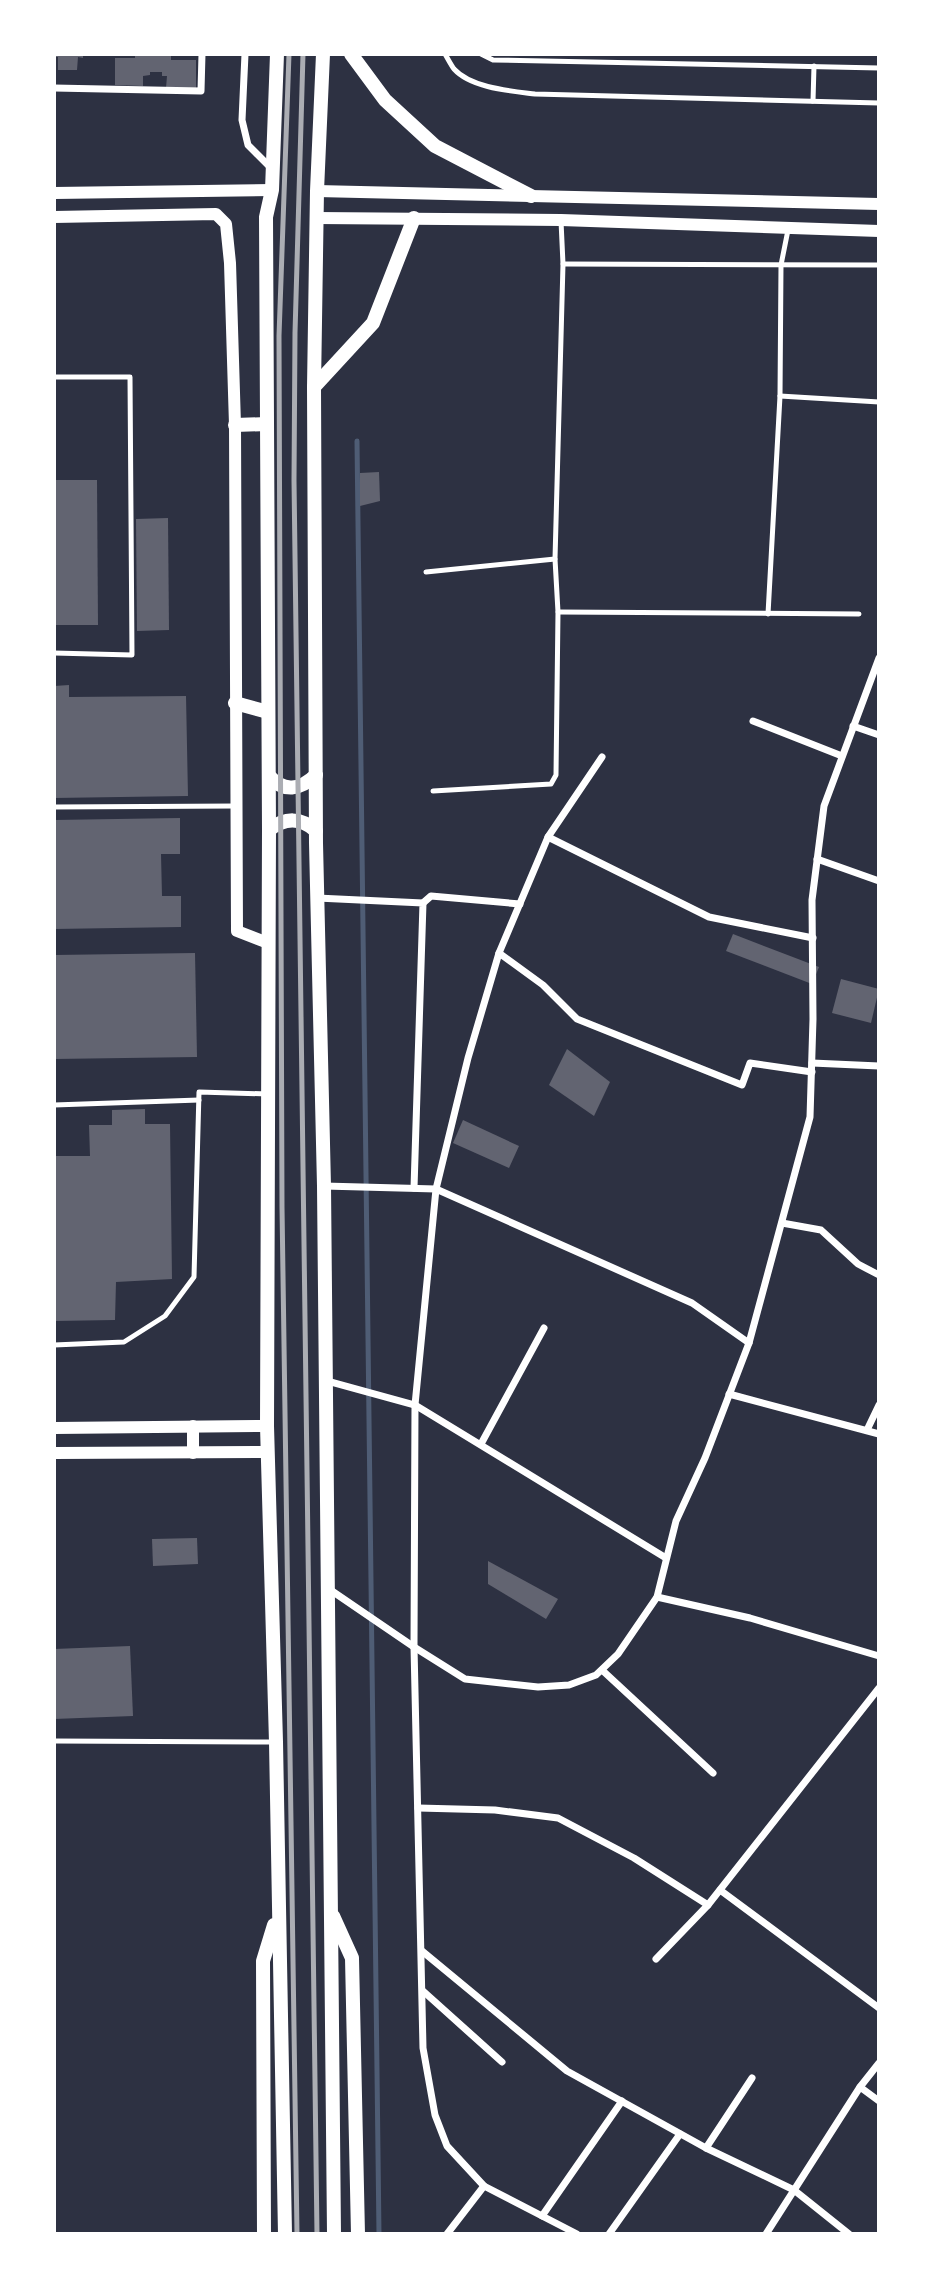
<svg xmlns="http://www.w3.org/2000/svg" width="933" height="2288" viewBox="0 0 933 2288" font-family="'Exo 2',sans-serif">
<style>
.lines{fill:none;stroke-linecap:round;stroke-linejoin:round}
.stream{stroke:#4f5d75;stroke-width:5}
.building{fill:#626471}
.service{stroke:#fff;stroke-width:5}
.minor{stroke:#fff;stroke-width:7}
.tertiary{stroke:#fff;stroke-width:12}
.secondary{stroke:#fff;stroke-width:14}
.rail{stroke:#abadb3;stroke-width:5}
</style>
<rect width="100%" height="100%" fill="#2d3142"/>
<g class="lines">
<path class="stream" d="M357 441 379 2234"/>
</g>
<g class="building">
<path d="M54 54H83V58L78 57 77 70H58V57H54Z"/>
<path d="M135 54H171V60H196V89L166 88 167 76H162V72H150V75L143 76V86L115 85V58H135Z"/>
<path d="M379 472 380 501 360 506V473Z"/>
<path d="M54 480H97L98 625H54Z"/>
<path d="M168 518 169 630 137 631 136 519Z"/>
<path d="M69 685V697L186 696 188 796 54 798V686Z"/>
<path d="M180 818V854H161L162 896H181V927L54 929V820Z"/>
<path d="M733 934 819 967 812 984 726 951Z"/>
<path d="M195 953 197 1057 54 1059V955Z"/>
<path d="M841 979 879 989 871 1023 832 1013Z"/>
<path d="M567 1049 610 1082 594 1116 549 1085Z"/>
<path d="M145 1109V1124H170L172 1279 116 1282 115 1320 54 1321V1156H90L89 1125H112V1110Z"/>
<path d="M463 1120 519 1146 509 1168 453 1143Z"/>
<path d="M197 1538 198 1564 153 1566 152 1539Z"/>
<path d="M488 1561 558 1599 546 1619 488 1584Z"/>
<path d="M130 1646 133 1716 54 1719V1649Z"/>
</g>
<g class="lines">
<g class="service">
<path d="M445 54C448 59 451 65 454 69 471 88 511 91 535 94L879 103"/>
<path d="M481 54 493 60 879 68"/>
<path d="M813 101 814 66"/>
<path d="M563 264 879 265"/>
<path d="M54 377H130L132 655 54 653"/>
<path d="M780 396 879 402"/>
<path d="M426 572 555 559"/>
<path d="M558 612 859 614"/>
<path d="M768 614 780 396 781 265 788 230"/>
<path d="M433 791 551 784 556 775 558 612 555 559 563 264 561 221"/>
<path d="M54 807 236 806"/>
<path d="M54 1105 199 1100"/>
<path d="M54 1345 124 1342 165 1316 194 1277 199 1092 268 1094"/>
<path d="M54 1741 275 1742"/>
</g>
<g class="minor">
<path d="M245 54 242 120 248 145 273 170"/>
<path d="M54 88 201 91 202 54"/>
<path d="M753 721 842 756"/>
<path d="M853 726 879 735"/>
<path d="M548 837 709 917 813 938"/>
<path d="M817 859 879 881"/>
<path d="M317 898 423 903 414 1188"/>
<path d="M423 903 431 896 520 904"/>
<path d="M499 953 543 985 577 1019 742 1085 750 1063 812 1072"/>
<path d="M812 1063 879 1066"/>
<path d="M324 1186 436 1189 692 1303 749 1343"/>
<path d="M782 1223 821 1230 858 1264 879 1275"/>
<path d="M324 1380 415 1405 666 1558"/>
<path d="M729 1394 879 1434"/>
<path d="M867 1430 879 1405"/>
<path d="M481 1444 544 1328"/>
<path d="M329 1589 414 1647 465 1679 538 1687 569 1685 596 1675 618 1654 657 1597 676 1521 705 1458 749 1343 810 1117 813 1019 812 900 824 806 879 658"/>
<path d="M657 1597 750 1618 879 1656"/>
<path d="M602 1670 713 1773"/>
<path d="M418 1808 495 1810 558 1818 634 1858 708 1905"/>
<path d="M720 1890 879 2008"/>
<path d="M422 1951 567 2071 706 2148 794 2190 849 2234"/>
<path d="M656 1959 708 1905 879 1688"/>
<path d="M423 1991 502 2062"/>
<path d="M860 2087 879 2101"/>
<path d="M706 2148 752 2078"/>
<path d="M484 2186 447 2146 435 2115 423 2048 414 1647 415 1405 436 1189 468 1058 499 953 548 837 602 757"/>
<path d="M542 2216 622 2101"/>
<path d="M447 2234 484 2186 577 2234"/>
<path d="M609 2234 680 2134"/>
<path d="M766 2234 860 2087 879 2063"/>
</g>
<g class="tertiary">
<path d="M317 191 879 204"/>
<path d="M54 193 272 190"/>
<path d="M54 217 216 214 226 224 230 263 235 425 237 931 268 943"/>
<path d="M316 218 561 220 879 231"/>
<path d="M193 1426V1453"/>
<path d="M54 1428 267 1426"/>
<path d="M54 1453 267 1452"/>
</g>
<g class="secondary">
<path d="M277 54 272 190 266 217 269 830 267 1426 276 1742 285 2234"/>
<path d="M323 54 317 191 314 387 316 843 324 1186 334 2234"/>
<path d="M351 54 385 100 435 146 531 196"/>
<path d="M314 387 373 323 414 218"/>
<path d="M235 425 267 424"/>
<path d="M235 703 268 712"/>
<path d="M269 776C284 793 300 790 316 775"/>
<path d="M269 830C285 817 301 817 316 831"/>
<path d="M333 1916 352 1958 358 2234"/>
<path d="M264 2234 263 1961 274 1925"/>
</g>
<g class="rail">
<path d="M289 54 279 336 282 1207 297 2234"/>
<path d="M303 54 295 333 294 480 317 2234"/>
</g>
</g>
<rect width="933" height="2288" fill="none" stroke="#ffffff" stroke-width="112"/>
</svg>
